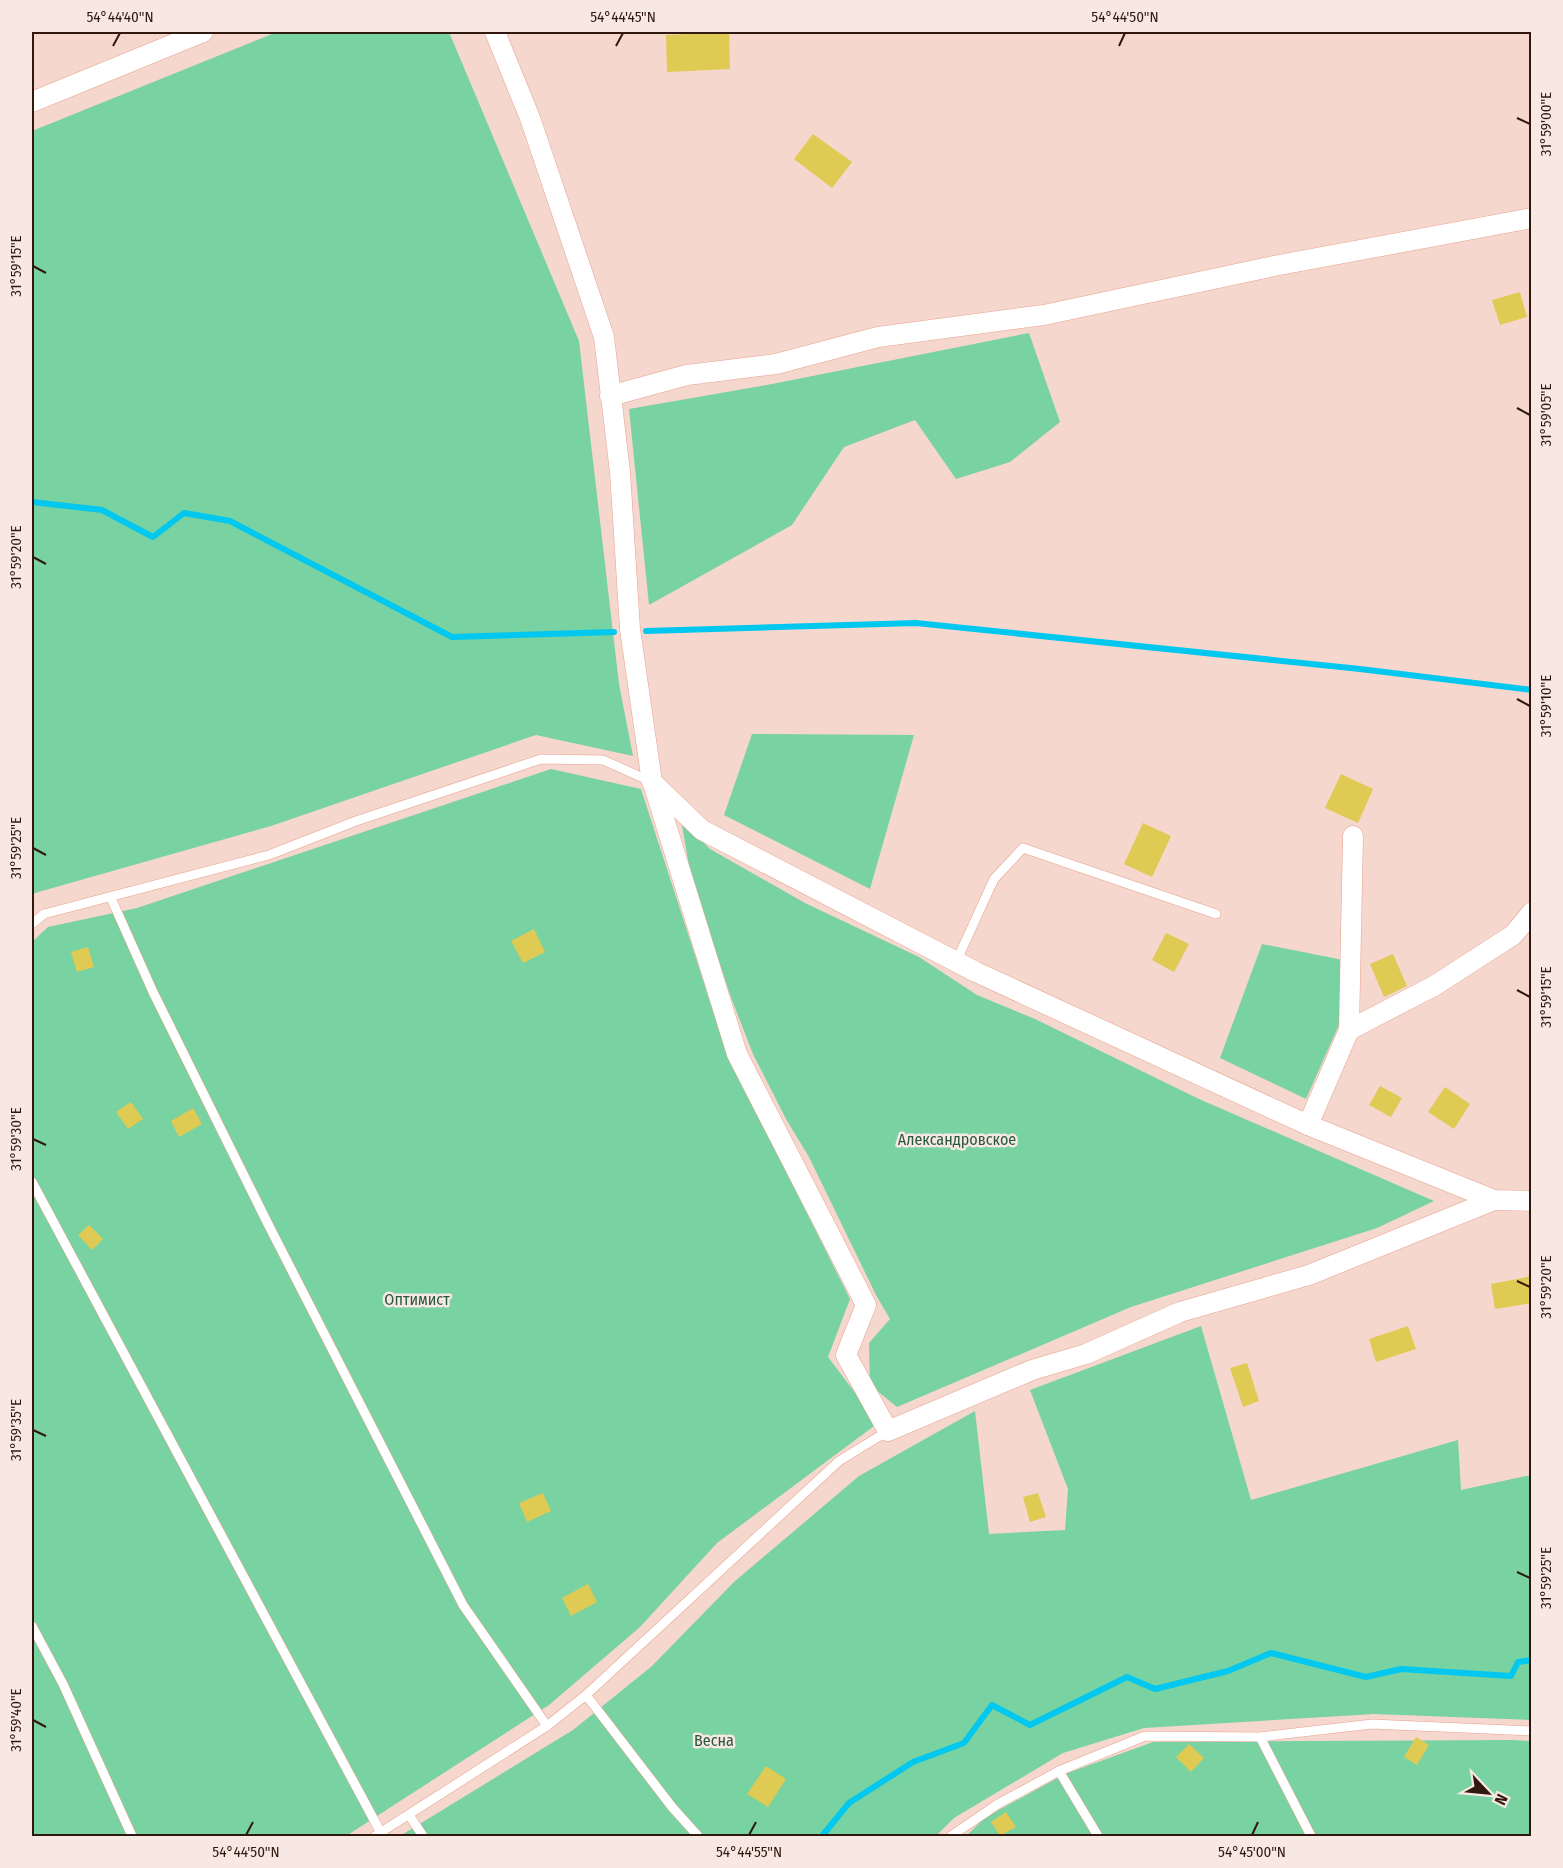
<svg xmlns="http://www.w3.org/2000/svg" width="1563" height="1868" viewBox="0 0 1563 1868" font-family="'Fira Sans Condensed',sans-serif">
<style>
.green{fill:#78d2a2}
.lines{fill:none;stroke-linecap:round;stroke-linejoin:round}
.stream{stroke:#02c7ef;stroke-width:6}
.building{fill:#dfca54}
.service-casing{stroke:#e8a28b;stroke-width:10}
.minor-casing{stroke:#e8a28b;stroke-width:21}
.service{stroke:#fff;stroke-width:9}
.minor{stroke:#fff;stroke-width:20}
.ticks{fill:none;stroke:#31180f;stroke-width:2}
.labels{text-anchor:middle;stroke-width:5;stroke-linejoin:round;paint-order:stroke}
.park-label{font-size:16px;fill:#28583f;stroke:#f7e8e3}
.neatline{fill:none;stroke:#31180f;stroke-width:2}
.ticks-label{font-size:15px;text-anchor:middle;fill:#31180f}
</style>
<rect width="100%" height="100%" fill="#f5d7ce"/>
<g class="green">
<path d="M277 32H449L579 341 619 684 633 756 536 735 271 826 35 893 32 895V131Z"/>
<path d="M1029 333 1060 422 1010 462 956 479 915 420 844 447 792 525 649 605 629 409 772 384Z"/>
<path d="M752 734 914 735 870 889 724 815Z"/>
<path d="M551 769 641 789 727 1054 850 1299 828 1357 878 1423 717 1543 640 1627 549 1705 346 1836H32V942L48 927 137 908Z"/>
<path d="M681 820 710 849 805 903 919 957 977 995 1035 1019 1199 1099 1434 1201 1377 1228 1131 1307 897 1407 870 1385 869 1343 890 1319 876 1295 809 1157 786 1119 753 1054 732 1000 692 883Z"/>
<path d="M1262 944 1343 960 1342 1018 1306 1099 1220 1058Z"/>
<path d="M1201 1326 1251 1500 1458 1440 1461 1490 1531 1475V1720L1374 1714 1144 1728 1063 1753 954 1818 936 1836H400L573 1730 652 1666 734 1582 859 1476 975 1411 989 1534 1065 1530 1068 1489 1030 1390Z"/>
<path d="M1511 1740 1531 1741V1836H966L986 1817 1065 1774 1153 1742Z"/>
</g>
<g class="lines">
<g class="stream">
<path d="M32 502 102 510 153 537 184 513 230 521 452 637 614 632"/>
<path d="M646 631 916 623 1360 669 1532 690"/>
<path d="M822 1836 849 1803 913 1762 964 1743 992 1705 1030 1725 1127 1677 1155 1689 1228 1671 1271 1653 1366 1677 1401 1669 1511 1676 1518 1662 1532 1660"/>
</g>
</g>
<g class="building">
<path d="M729 32 730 69 667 72 666 35Z"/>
<path d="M813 134 852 162 832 188 794 159Z"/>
<path d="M1520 292 1527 317 1500 325 1492 300Z"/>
<path d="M1341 774 1373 789 1358 823 1325 808Z"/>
<path d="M1143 823 1171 836 1152 877 1124 864Z"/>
<path d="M534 929 545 952 523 963 511 941Z"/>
<path d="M1166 933 1189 944 1174 972 1152 960Z"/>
<path d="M88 947 94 967 77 972 71 952Z"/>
<path d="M1393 954 1407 986 1384 997 1370 964Z"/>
<path d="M1380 1086 1402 1098 1391 1117 1369 1105Z"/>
<path d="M1445 1087 1470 1104 1454 1129 1428 1112Z"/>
<path d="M131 1102 143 1119 128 1129 116 1112Z"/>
<path d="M193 1108 202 1124 179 1137 171 1121Z"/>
<path d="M89 1225 103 1239 92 1250 78 1235Z"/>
<path d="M1532 1276V1303L1495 1309 1491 1284Z"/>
<path d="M1408 1326 1416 1349 1376 1362 1369 1339Z"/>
<path d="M1247 1363 1259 1401 1243 1407 1230 1368Z"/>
<path d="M543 1493 551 1511 527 1522 519 1503Z"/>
<path d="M1038 1493 1046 1517 1030 1522 1023 1497Z"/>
<path d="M588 1584 597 1602 571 1616 562 1598Z"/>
<path d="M1416 1737 1429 1745 1417 1765 1404 1757Z"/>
<path d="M1189 1744 1204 1758 1191 1772 1176 1757Z"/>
<path d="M766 1766 786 1779 768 1807 747 1794Z"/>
<path d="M1006 1812 1016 1827 1000 1836 991 1822Z"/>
</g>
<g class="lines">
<defs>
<g id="service">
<path d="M111 898 153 992 268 1224 463 1605 547 1726"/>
<path d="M32 924 44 914 269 855 356 821 541 759 603 760 652 782"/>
<path d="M956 962 994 879 1023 848 1216 914"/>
<path d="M32 1182 381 1833"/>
<path d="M32 1626 63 1684 132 1836"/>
<path d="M1260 1737 1311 1836"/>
<path d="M409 1815 423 1836"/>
<path d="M375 1836 547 1726 586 1695"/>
<path d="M698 1836 672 1807 586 1695 839 1461 888 1431"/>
<path d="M951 1836 998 1804 1059 1771"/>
<path d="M1098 1836 1059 1771 1145 1736 1260 1737 1372 1724 1532 1731"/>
</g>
<g id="minor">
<path d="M495 32 530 118 604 337 620 472 630 629 652 782 702 830 976 972 1308 1125 1494 1200 1532 1201"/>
<path d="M32 102 203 32"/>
<path d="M610 396 687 375 776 364 878 337 1044 315 1274 266 1532 218"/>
<path d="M653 783 737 1054 866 1305 846 1355 888 1431 1032 1370 1086 1354 1180 1312 1309 1275 1494 1200"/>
<path d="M1349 1030 1434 986 1513 935 1532 912"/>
<path d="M1308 1125 1349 1030 1353 836"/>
</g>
</defs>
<use href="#service" class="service-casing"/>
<use href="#minor" class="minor-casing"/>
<use href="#service" class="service"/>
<use href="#minor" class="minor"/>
</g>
<path class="ticks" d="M113 46 120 33M616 46 623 33M1119 46 1125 33M1517 118 1530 124M33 266 46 273M1517 408 1530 415M33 557 46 564M1517 699 1530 706M33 848 46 855M1517 990 1530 997M33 1139 46 1145M1517 1281 1530 1287M33 1430 46 1436M1517 1572 1530 1578M33 1720 46 1727M246 1835 253 1822M749 1835 756 1822M1252 1835 1258 1822"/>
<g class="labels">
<g class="park-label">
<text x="957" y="1145">Александровское</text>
<text x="417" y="1305">Оптимист</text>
<text x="714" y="1746">Весна</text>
</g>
</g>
<rect width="1563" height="1868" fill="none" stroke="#f7e8e3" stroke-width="66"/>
<g transform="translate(1488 1793) rotate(116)" stroke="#f7e8e3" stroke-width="4.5" paint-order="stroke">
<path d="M0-4.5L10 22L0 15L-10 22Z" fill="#31180f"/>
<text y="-9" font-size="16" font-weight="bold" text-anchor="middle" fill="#31180f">N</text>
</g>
<rect x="33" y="33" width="1497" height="1802" class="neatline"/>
<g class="ticks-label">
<text x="120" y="22">54°44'40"N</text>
<text x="623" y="22">54°44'45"N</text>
<text x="1125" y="22">54°44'50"N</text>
<text transform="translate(1546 124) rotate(-90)" y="5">31°59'00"E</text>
<text transform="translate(16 266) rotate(-90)" y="5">31°59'15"E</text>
<text transform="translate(1546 415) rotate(-90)" y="5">31°59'05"E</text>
<text transform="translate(16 557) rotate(-90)" y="5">31°59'20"E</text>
<text transform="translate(1546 706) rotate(-90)" y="5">31°59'10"E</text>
<text transform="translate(16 848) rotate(-90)" y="5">31°59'25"E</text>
<text transform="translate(1546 997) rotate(-90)" y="5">31°59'15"E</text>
<text transform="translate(16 1139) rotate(-90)" y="5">31°59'30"E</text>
<text transform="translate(1546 1287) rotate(-90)" y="5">31°59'20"E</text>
<text transform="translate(16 1430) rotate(-90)" y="5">31°59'35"E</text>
<text transform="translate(1546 1578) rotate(-90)" y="5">31°59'25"E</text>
<text transform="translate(16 1720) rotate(-90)" y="5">31°59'40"E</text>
<text x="246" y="1857">54°44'50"N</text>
<text x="749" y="1857">54°44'55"N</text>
<text x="1252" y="1857">54°45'00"N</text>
</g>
</svg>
